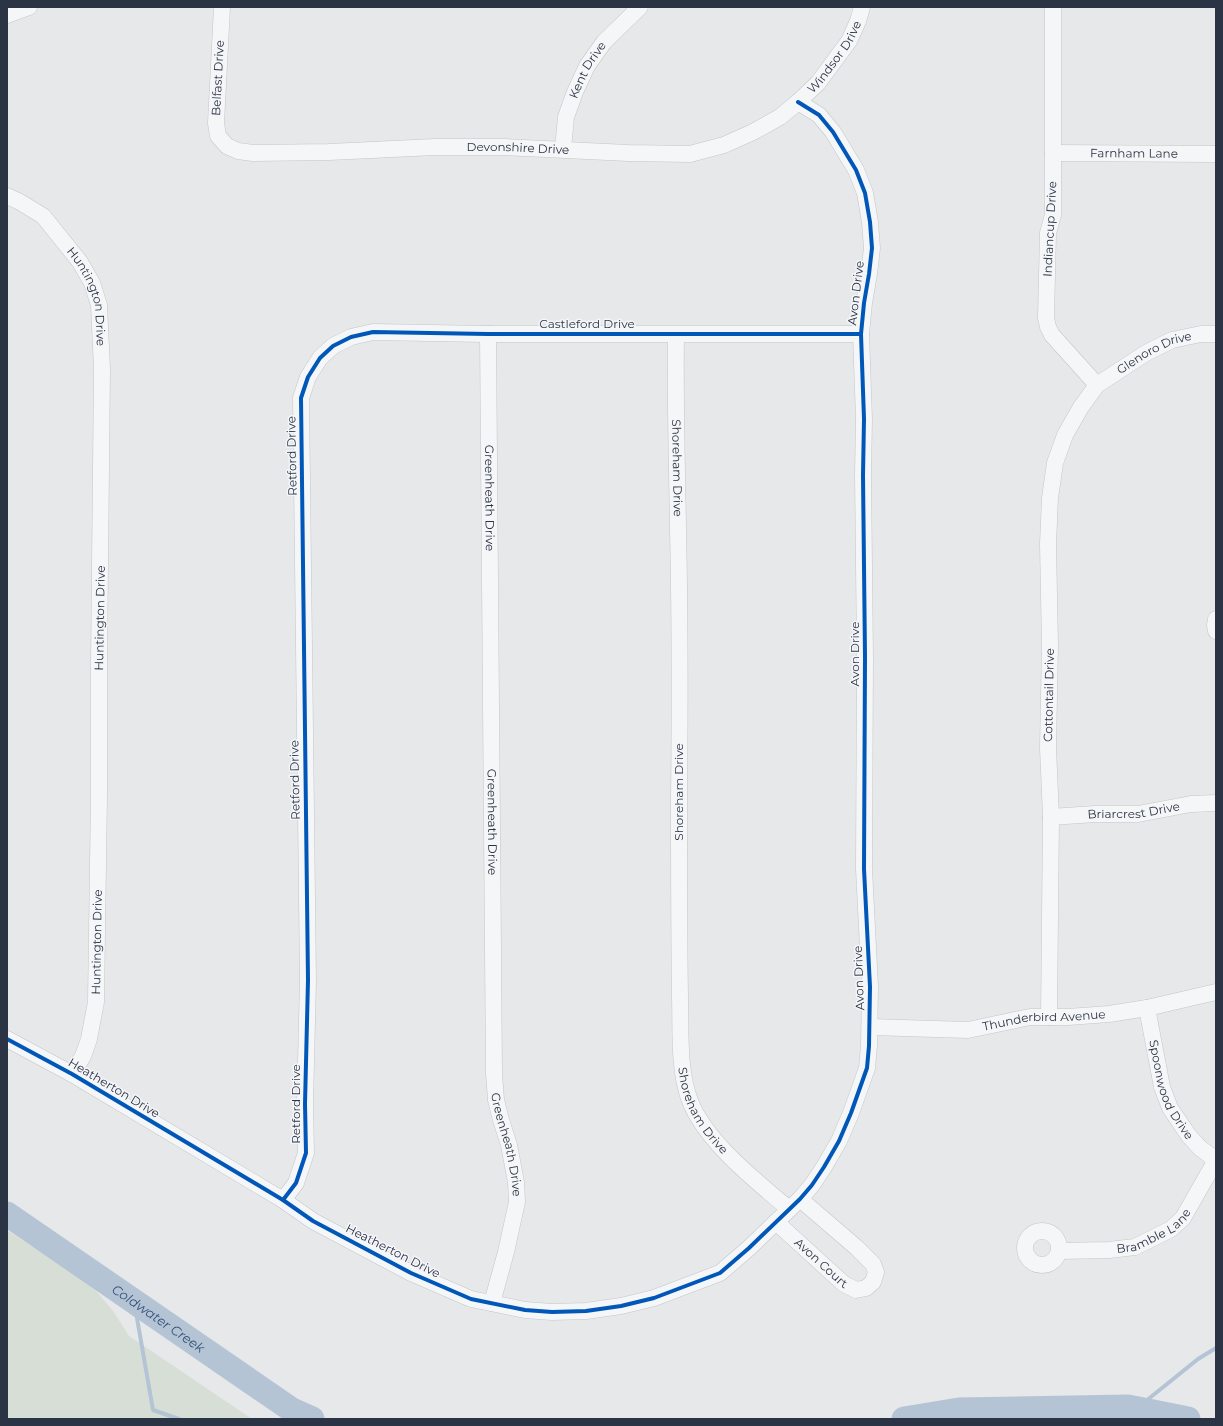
<svg xmlns="http://www.w3.org/2000/svg" width="1223" height="1426" viewBox="0 0 1223 1426" font-family="Montserrat,sans-serif">
<style>
.green{fill:#d6ded6}
.lines{fill:none;stroke-linecap:round;stroke-linejoin:round}
.stream{stroke:#b4c4d5;stroke-width:4}
.river{stroke:#b4c4d5;stroke-width:25}
.minor-casing{stroke:#c4c6c8;stroke-width:17}
.minor{stroke:#f5f6f7;stroke-width:16}
.cycleway-casing{stroke:#f4f6f9;stroke-width:6}
.cycleway{stroke:#0057b8;stroke-width:4}
.labels{text-anchor:middle;stroke-width:3;stroke-linejoin:round;paint-order:stroke}
.street-label{font-size:12px;fill:#2b3445;stroke:#f4f6f9}
.water-label{font-size:13px;font-style:italic;fill:#34527a;stroke:#f4f6f9}
</style>
<rect width="100%" height="100%" fill="#e6e8ea"/>
<path class="green" d="M7 1230 91 1285 113 1311 129 1336 252 1419H7Z"/>
<g class="lines">
<g class="stream">
<path d="M134 1301 153 1410 179 1419"/>
<path d="M1136 1409 1198 1359 1216 1348"/>
</g>
<g class="river">
<path id="s1" d="M7 1214 292 1410 312 1419"/>
<path d="M904 1419 959 1410 1128 1407 1188 1419"/>
</g>
<defs>
<g id="minor">
<path id="s2" d="M222 7 216 123 218 136 227 146 238 151 253 153 329 152 435 147H504L628 153 690 154 724 145 753 132 780 117 798 102 818 83 849 41 858 21 862 7"/>
<path d="M1053 7V215L1048 233 1046 318 1048 327 1052 335 1097 385"/>
<path d="M7 15 29 7"/>
<path id="s3" d="M563 149 566 117 575 92 587 66 604 42 640 7"/>
<path id="s4" d="M1053 153 1216 154"/>
<path id="s5" d="M7 196 20 202 43 216 80 262 92 283 99 305 102 369 99 663V795L96 1002 89 1039 83 1056 72 1074"/>
<path id="s6" d="M488 334 494 1074 496 1100 501 1120 509 1145 516 1182 517 1202 506 1252 492 1303"/>
<path id="s7" d="M676 335C675 399 677 463 678 528 680 618 680 709 679 799 679 865 679 931 680 997 681 1031 678 1069 690 1101 706 1142 756 1181 789 1209"/>
<path d="M1216 619 1215 625 1216 631"/>
<path id="s8" d="M1051 817 1095 814H1138L1191 804 1216 803"/>
<path id="s9" d="M1147 1008 1162 1087 1170 1108 1189 1136 1200 1148 1216 1160"/>
<path id="s10" d="M1049 1017 1051 817 1048 748 1050 646 1048 544 1050 498 1055 463 1065 435 1081 407 1097 385 1146 353 1172 340 1201 334H1216"/>
<path id="s11" d="M870 1027 968 1030 1030 1017H1068L1109 1014 1147 1008 1216 992"/>
<path d="M7 1039 72 1074 283 1200 313 1221 411 1273 471 1299 525 1310 552 1312 586 1311 621 1306 654 1298 720 1273 749 1248 800 1199 812 1185 824 1167 839 1141 851 1113 867 1068 869 1046 870 987 864 869 865 657 863 475 864 419 861 334 864 303 869 274 872 248 870 222 865 193 856 170 833 132 819 115 798 102"/>
<path d="M283 1200 296 1183 306 1153 305 1104 308 980 301 398 308 377 320 358 333 346 351 337 373 332 488 334H861"/>
<path id="s12" d="M776 1222 844 1284 856 1290 866 1288 873 1282 876 1272 873 1264 857 1248 800 1199"/>
<circle cx="1042" cy="1248" r="17"/>
<path id="s13" d="M1059 1251 1109 1250 1135 1247 1171 1229 1183 1218 1216 1160"/>
</g>
</defs>
<use href="#minor" class="minor-casing"/>
<use href="#minor" class="minor"/>
<defs>
<g id="cycleway">
<path d="M7 1039 72 1074 283 1200 313 1221 411 1273 471 1299 525 1310 552 1312 586 1311 621 1306 654 1298 720 1273 749 1248 800 1199 812 1185 824 1167 839 1141 851 1113 867 1068 869 1046 870 987 864 869 865 657 863 475 864 419 861 334 864 303 869 274 872 248 870 222 865 193 856 170 833 132 819 115 798 102"/>
<path d="M283 1200 296 1183 306 1153 305 1104 308 980 301 398 308 377 320 358 333 346 351 337 373 332 488 334H861"/>
</g>
</defs>
<use href="#cycleway" class="cycleway-casing"/>
<use href="#cycleway" class="cycleway"/>
</g>
<g class="labels">
<g class="street-label">
<text dy="4" stroke="none"><textPath href="#s2" startOffset="787">Windsor Drive</textPath></text>
<text dy="4" stroke="none"><textPath href="#s3" startOffset="84">Kent Drive</textPath></text>
<text transform="translate(218 78) rotate(-87)" y="4">Belfast Drive</text>
<text dy="4" stroke="none"><textPath href="#s2" startOffset="435">Devonshire Drive</textPath></text>
<text dy="4" stroke="none"><textPath href="#s4" startOffset="81">Farnham Lane</textPath></text>
<text transform="translate(1050 229) rotate(-87)" y="4">Indiancup Drive</text>
<text transform="translate(856 293) rotate(-83)" y="4">Avon Drive</text>
<text dy="4" stroke="none"><textPath href="#s5" startOffset="136">Huntington Drive</textPath></text>
<text x="587" y="328">Castleford Drive</text>
<text dy="4" stroke="none"><textPath href="#s10" startOffset="710">Glenoro Drive</textPath></text>
<text transform="translate(292 456) rotate(-91)" y="4">Retford Drive</text>
<text dy="4" stroke="none"><textPath href="#s7" startOffset="133">Shoreham Drive</textPath></text>
<text dy="4" stroke="none"><textPath href="#s6" startOffset="164">Greenheath Drive</textPath></text>
<text transform="translate(100 618) rotate(-89)" y="4">Huntington Drive</text>
<text transform="translate(855 654) rotate(-90)" y="4">Avon Drive</text>
<text dy="4" stroke="none"><textPath href="#s10" startOffset="322">Cottontail Drive</textPath></text>
<text transform="translate(295 780) rotate(-91)" y="4">Retford Drive</text>
<text transform="translate(679 792) rotate(-90)" y="4">Shoreham Drive</text>
<text dy="4" stroke="none"><textPath href="#s8" startOffset="83">Briarcrest Drive</textPath></text>
<text dy="4" stroke="none"><textPath href="#s6" startOffset="488">Greenheath Drive</textPath></text>
<text transform="translate(97 942) rotate(-89)" y="4">Huntington Drive</text>
<text transform="translate(859 978) rotate(-92)" y="4">Avon Drive</text>
<text dy="4" stroke="none"><textPath href="#s11" startOffset="175">Thunderbird Avenue</textPath></text>
<text transform="translate(114 1088) rotate(31)" y="4">Heatherton Drive</text>
<text dy="4" stroke="none"><textPath href="#s9" startOffset="86">Spoonwood Drive</textPath></text>
<text transform="translate(296 1104) rotate(-90)" y="4">Retford Drive</text>
<text dy="4" stroke="none"><textPath href="#s7" startOffset="781">Shoreham Drive</textPath></text>
<text dy="4" stroke="none"><textPath href="#s6" startOffset="812">Greenheath Drive</textPath></text>
<text dy="4" stroke="none"><textPath href="#s13" startOffset="100">Bramble Lane</textPath></text>
<text transform="translate(393 1251) rotate(27)" y="4">Heatherton Drive</text>
<text dy="4" stroke="none"><textPath href="#s12" startOffset="61">Avon Court</textPath></text>
</g>
<g class="water-label">
<text dy="5" stroke="none"><textPath href="#s1" startOffset="184">Coldwater Creek</textPath></text>
</g>
</g>
<rect width="1223" height="1426" fill="none" stroke="#2b3445" stroke-width="16"/>
</svg>
